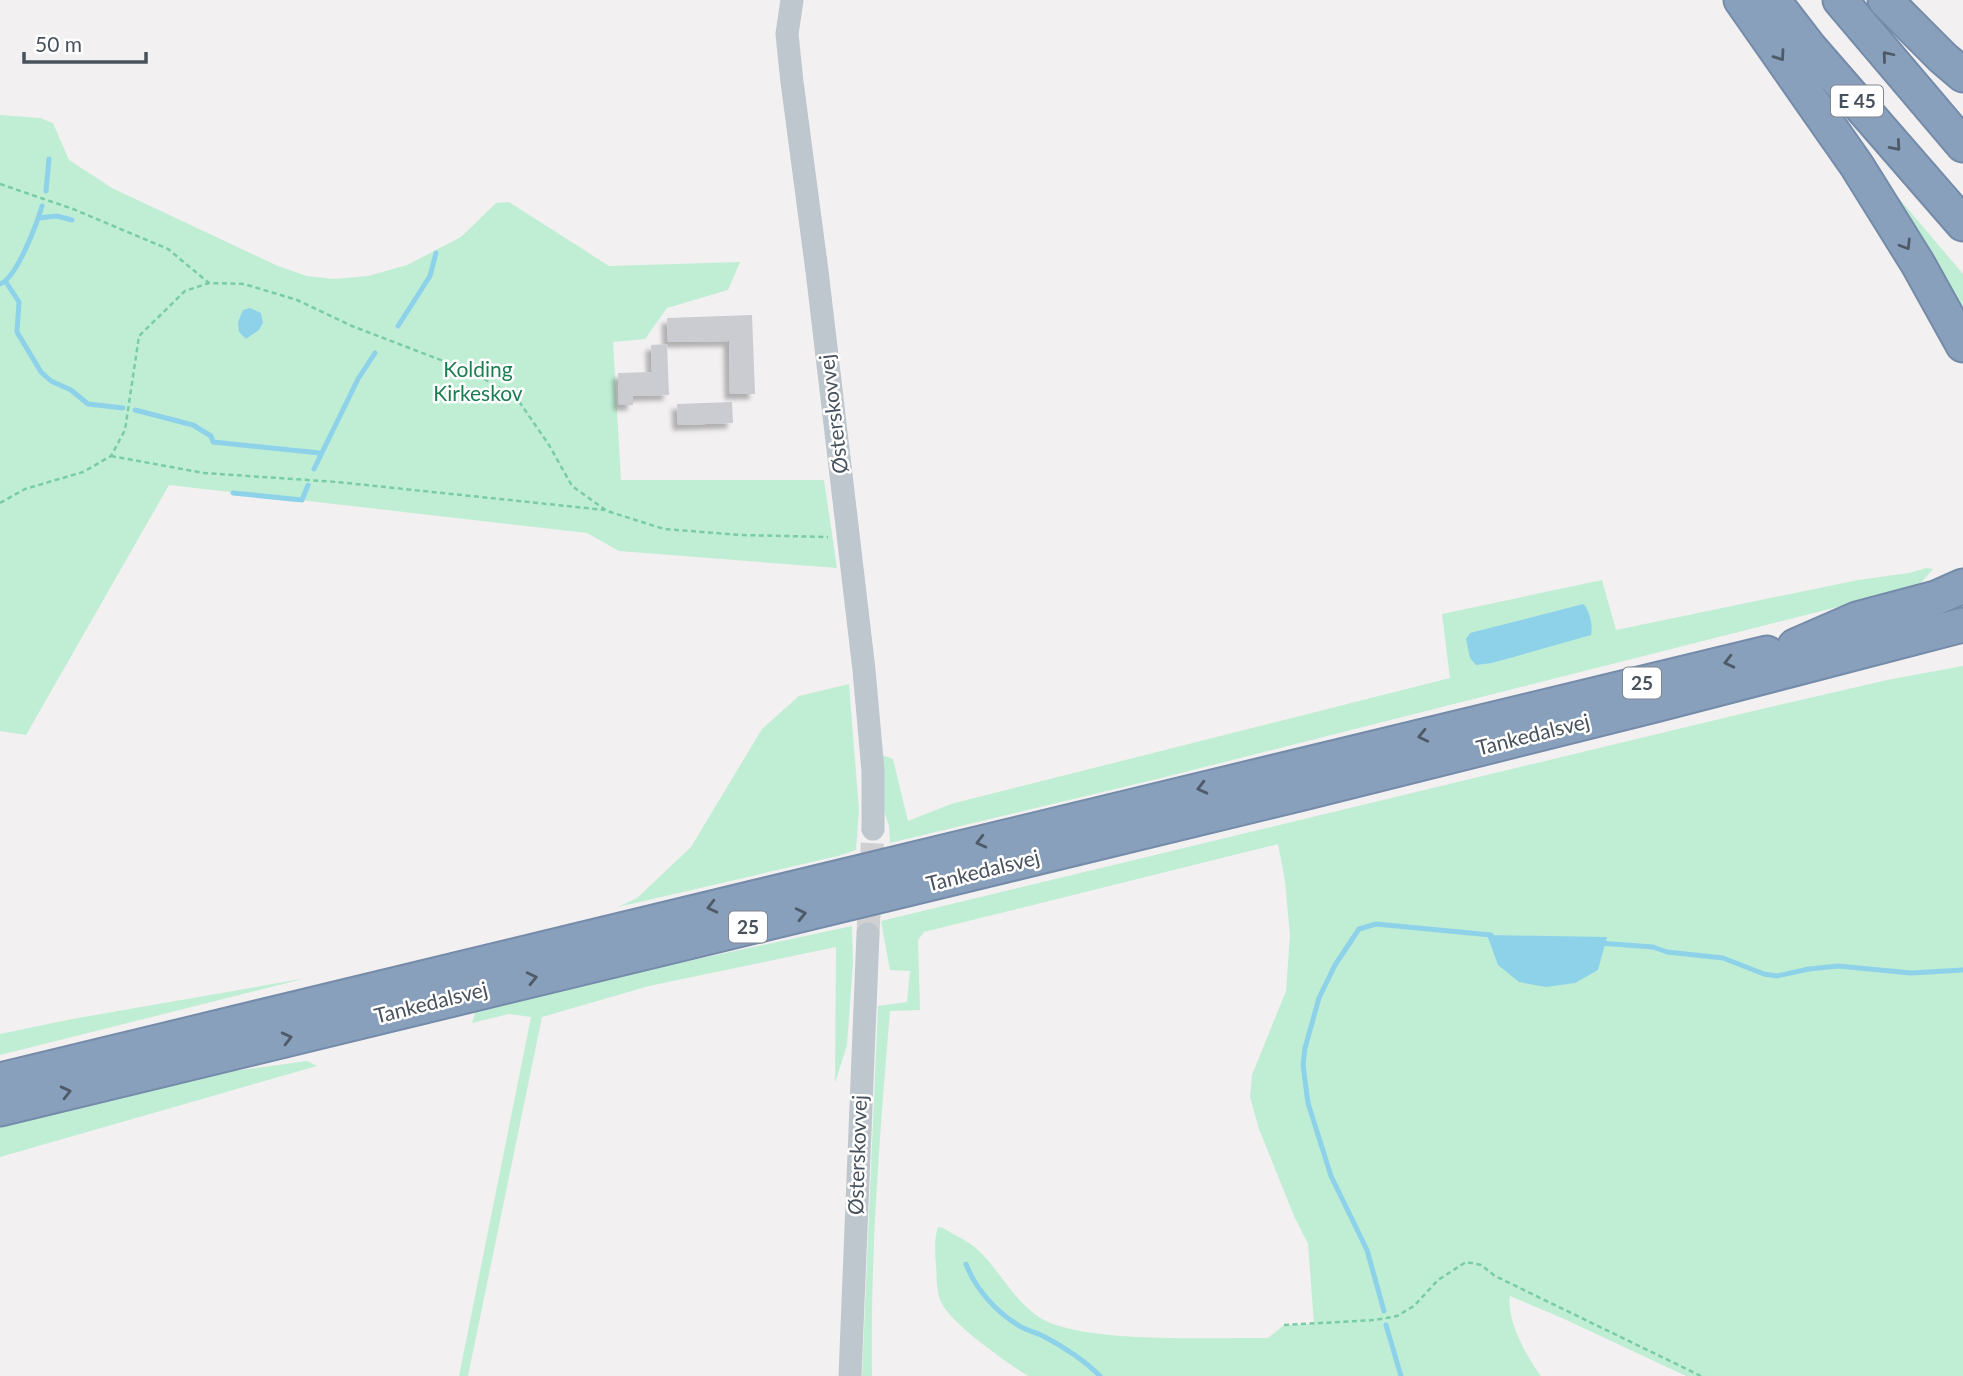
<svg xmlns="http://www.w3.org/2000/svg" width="1963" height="1376" viewBox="0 0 1963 1376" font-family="Lato,sans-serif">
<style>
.green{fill:#c0eed5}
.water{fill:#8ed2ea}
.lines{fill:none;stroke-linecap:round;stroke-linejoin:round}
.stream{stroke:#8ed2ea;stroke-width:5}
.building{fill:#caccd2;filter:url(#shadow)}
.minor-tunnel{stroke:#d0d0d3;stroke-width:23;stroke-dasharray:23 11;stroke-linecap:butt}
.highway-casing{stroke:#748ba9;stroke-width:37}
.path{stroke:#79cca7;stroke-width:2.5;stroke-dasharray:5 3.5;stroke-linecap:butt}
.minor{stroke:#bec6ce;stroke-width:23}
.highway{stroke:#89a0bd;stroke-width:33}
.oneway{stroke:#4e5a67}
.labels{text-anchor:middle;stroke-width:5;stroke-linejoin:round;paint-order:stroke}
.shield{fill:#fff;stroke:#7f868e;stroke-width:2}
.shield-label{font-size:19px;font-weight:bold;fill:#48525d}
.park-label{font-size:21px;fill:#1a7e51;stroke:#fff}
.street-label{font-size:21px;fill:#48525d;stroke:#fff}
</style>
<defs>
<filter id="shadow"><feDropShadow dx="-5.5" dy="5.5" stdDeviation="2" flood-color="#0004"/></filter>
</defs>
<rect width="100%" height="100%" fill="#f2f0f0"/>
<g class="green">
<path d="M0 115 40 118 53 123 69 160 112 188 278 266 307 276 333 279 368 276 407 265 461 237 496 203 509 202 609 266 740 262 728 290 667 308 645 339 613 342 621 480H824L837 568 619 551 587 533 169 485 26 735 0 731Z"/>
<path d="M1886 183 1963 274V316Z"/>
<path d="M1926 568 1933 569 1917 587 1157 779 890 843 889 826 882 805 879 754 893 759 908 821 951 804 1450 678 1442 614 1602 580 1616 630 1858 580 1909 573Z"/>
<path d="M1963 666V1376H1686L1562 1318 1510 1296C1506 1319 1527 1358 1541 1376H1028C1007 1363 950 1323 941 1302 936 1290 937 1277 936 1264 935 1251 934 1239 938 1227L943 1228C956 1236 973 1243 983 1255 1001 1274 1014 1299 1036 1315 1075 1345 1215 1337 1268 1338L1284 1325 1314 1324 1308 1244 1294 1216 1259 1129 1250 1097 1252 1075 1286 991 1290 935 1285 881 1278 844 924 932 918 940 920 1010 890 1011C880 1132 870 1254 872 1376H862L878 1006 907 1002 910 971 890 970 881 921 1732 716 1887 680Z"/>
<path d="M849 684 859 810 856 850 838 856 618 907 637 898 691 847 762 729 799 696Z"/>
<path d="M852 926 853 962 847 1045 835 1083 836 947 649 986 542 1017 468 1376H459L531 1017 509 1014 472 1023 477 1006Z"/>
<path d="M307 978 0 1055V1034L72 1019Z"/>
<path d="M307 1061 317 1066 0 1157V1127L234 1071Z"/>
</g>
<g class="water">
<path d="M250 308 261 313 263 323 259 330 246 339 239 332 238 322 243 310Z"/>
<path d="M1583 604C1590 610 1593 626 1591 635L1492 663 1476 665 1470 658 1466 639 1470 633Z"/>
<path d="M1487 935 1607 937 1598 970 1575 983 1546 987 1519 982 1498 965Z"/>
</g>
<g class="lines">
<g class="stream">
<path d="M46 191 49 159"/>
<path d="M39 218 57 216 72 220"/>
<path d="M6 282 19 302 17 332 41 372 51 381 71 390 88 404 123 408"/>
<path d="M0 284C17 278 37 223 42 206"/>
<path d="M398 326 430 276 436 253"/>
<path d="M135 410 193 425 211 436 213 442 320 453"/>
<path d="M314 469 358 379 375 353"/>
<path d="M233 493 302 500 308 485"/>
<path d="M1599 943 1653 947 1667 952 1723 958 1764 974 1777 976 1809 969 1838 966 1911 973 1963 970"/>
<path d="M966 1264C975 1288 996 1312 1018 1325 1025 1330 1035 1332 1043 1336 1064 1347 1083 1359 1100 1376"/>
<path d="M1384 1311 1367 1250 1331 1176 1308 1103 1303 1065 1305 1048 1319 998 1335 965 1359 929 1376 924 1491 935"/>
<path d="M1386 1325 1401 1376"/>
</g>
</g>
<g class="building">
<path d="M752 315 755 394H730L729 341 668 342 667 318Z"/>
<path d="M667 344 669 395 633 396V405H619L618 373 652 372 651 345Z"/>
<path d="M732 402 733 423 678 425 677 404Z"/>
</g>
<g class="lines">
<path class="minor-tunnel" d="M868 934 873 829"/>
<defs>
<g id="highway">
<path d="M1741 0 1857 166 1918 264 1963 345"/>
<path d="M1773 0 1810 48 1963 224"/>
<path d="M1840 0 1963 145"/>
<path d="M1885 0 1943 58 1963 75"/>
<path d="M1795 646 1857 619 1936 598 1963 586"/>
<path d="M0 1080 1767 653"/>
<path d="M0 1109 1303 793 1655 705 1963 625"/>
</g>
</defs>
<use href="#highway" class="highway-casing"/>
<g class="path">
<path d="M0 184 73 209 168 249 209 283"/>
<path d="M111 456 204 473 337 482 605 510"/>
<path d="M0 503 25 489 83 472 111 456 125 430 139 336 185 291 209 283 244 284 297 300 352 326 472 372 516 397 549 445 572 486 607 511 664 529 741 535 828 537"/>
<path d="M1284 1325 1375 1320 1397 1316 1414 1306 1438 1280 1466 1262 1481 1265 1495 1276 1701 1376"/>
</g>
<g class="minor">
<path d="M792 0 787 34 792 82 817 271 864 670 873 771V829"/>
<path d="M850 1376 868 934"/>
</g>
<use href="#highway" class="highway"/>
</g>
<defs><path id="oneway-chevron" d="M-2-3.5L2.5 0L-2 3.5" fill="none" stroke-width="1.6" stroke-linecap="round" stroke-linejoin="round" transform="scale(1.75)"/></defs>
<g class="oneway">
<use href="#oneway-chevron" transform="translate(1780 56) rotate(55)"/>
<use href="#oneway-chevron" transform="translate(1887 56) rotate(-130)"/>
<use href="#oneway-chevron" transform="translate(1896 146) rotate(49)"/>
<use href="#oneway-chevron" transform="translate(1906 245) rotate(58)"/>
<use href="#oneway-chevron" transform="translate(1729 662) rotate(166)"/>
<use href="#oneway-chevron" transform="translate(1423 736) rotate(167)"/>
<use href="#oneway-chevron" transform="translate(1202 788) rotate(166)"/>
<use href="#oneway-chevron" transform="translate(981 842) rotate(166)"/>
<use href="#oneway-chevron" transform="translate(712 907) rotate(166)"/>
<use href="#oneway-chevron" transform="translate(801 914) rotate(-13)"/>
<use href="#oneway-chevron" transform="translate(532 978) rotate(-13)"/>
<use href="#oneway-chevron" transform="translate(287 1038) rotate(-14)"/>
<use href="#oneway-chevron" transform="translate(66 1092) rotate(-14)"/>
</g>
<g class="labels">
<g class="shield">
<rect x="1831" y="85.5" width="52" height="31" rx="5"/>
<rect x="1623" y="667.5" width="38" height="31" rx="5"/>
<rect x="729" y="911.5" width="38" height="31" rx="5"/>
</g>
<g class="shield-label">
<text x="1857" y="108">E 45</text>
<text x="1642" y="690">25</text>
<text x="748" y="934">25</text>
</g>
<g class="park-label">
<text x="478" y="377">Kolding<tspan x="478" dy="24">Kirkeskov</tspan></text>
</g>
<g class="street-label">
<text transform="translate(834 414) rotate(-97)" y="7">Østerskovvej</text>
<text transform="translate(1533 735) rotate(-14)" y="7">Tankedalsvej</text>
<text transform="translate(983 871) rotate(-14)" y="7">Tankedalsvej</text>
<text transform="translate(431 1003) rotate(-14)" y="7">Tankedalsvej</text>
<text transform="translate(858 1155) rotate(-88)" y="7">Østerskovvej</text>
</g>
</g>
<path d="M24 52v10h122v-10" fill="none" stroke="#48525d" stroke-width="3.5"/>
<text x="35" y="52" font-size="21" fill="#48525d" stroke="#ffffff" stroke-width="5" paint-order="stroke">50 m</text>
</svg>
